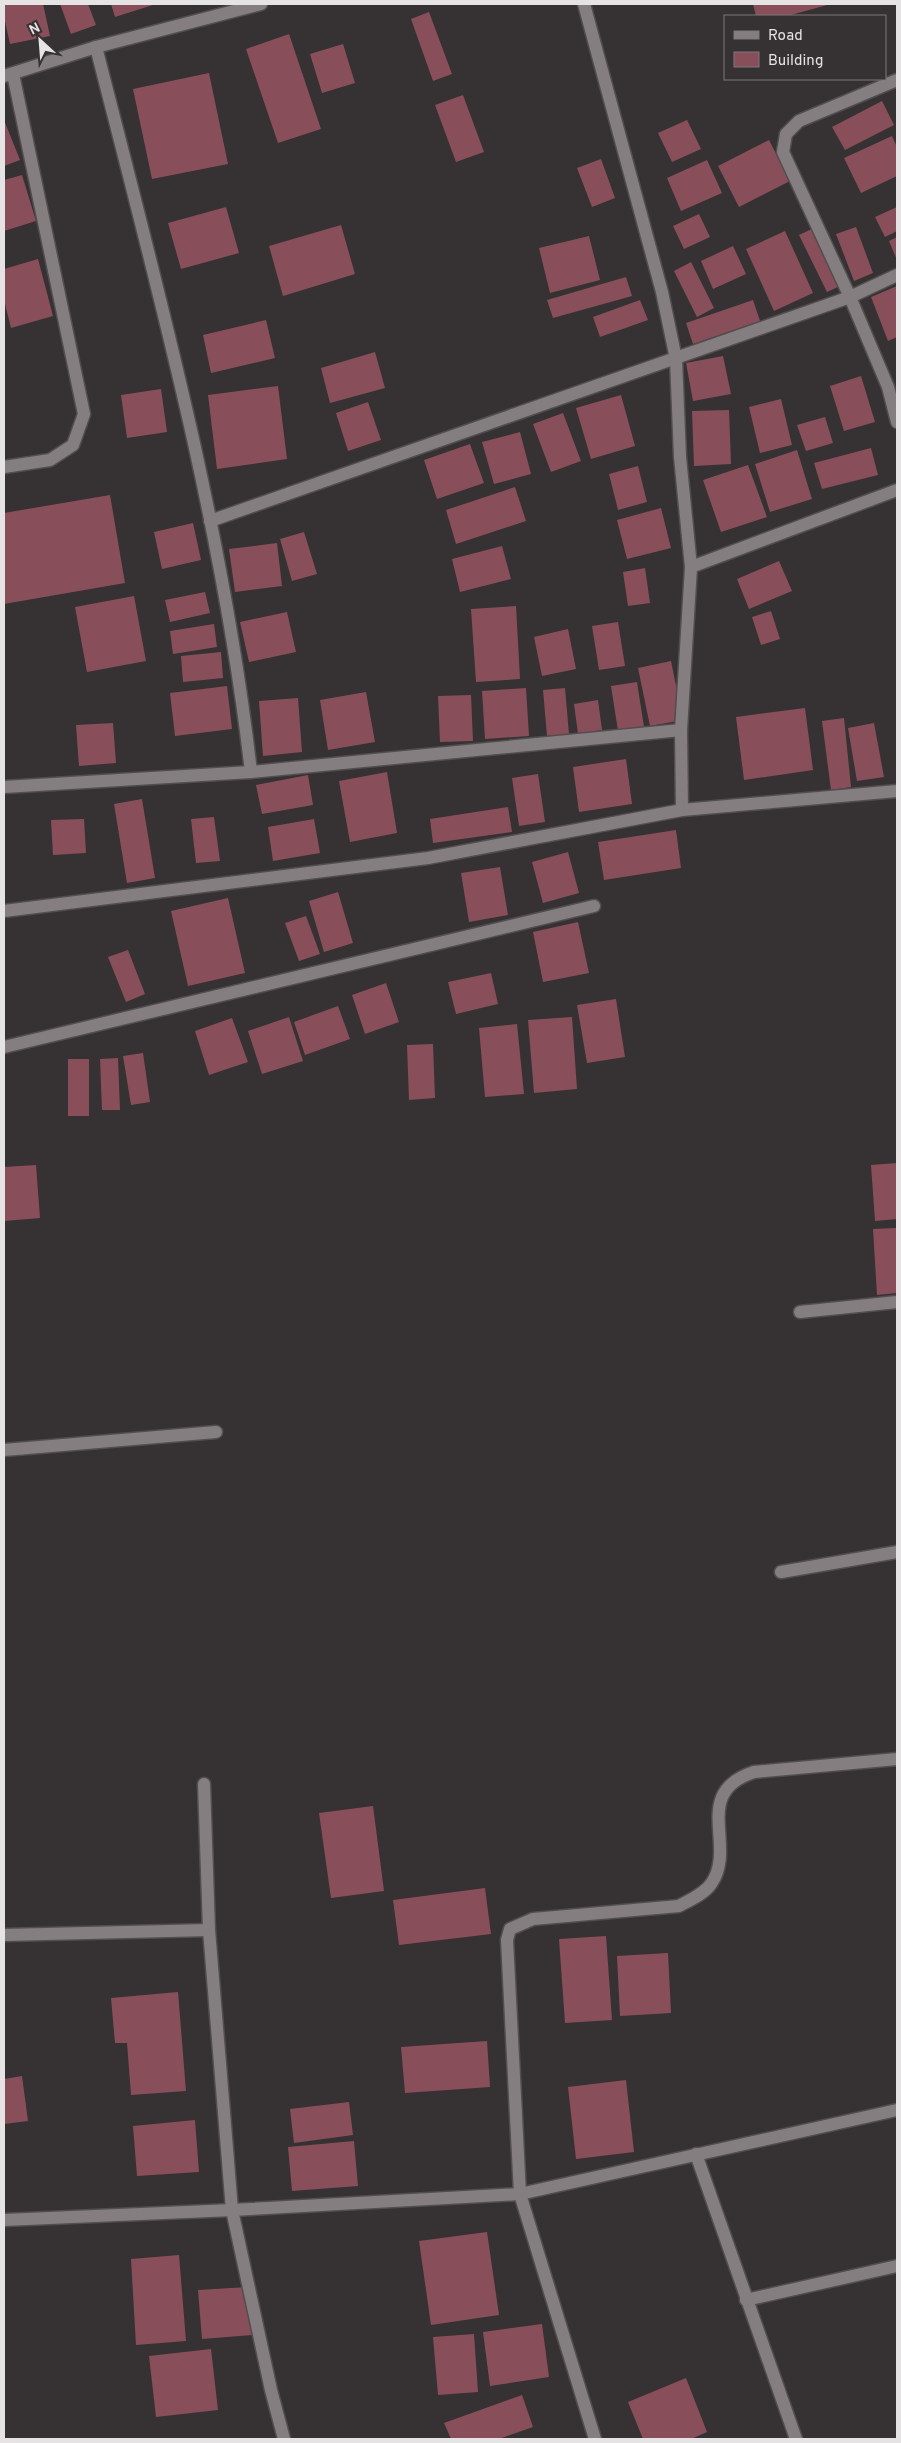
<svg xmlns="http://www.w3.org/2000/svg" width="901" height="2443" viewBox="0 0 901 2443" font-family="Overpass,sans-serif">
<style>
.building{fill:#884f5b}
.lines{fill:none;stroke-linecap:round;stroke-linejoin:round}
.street-casing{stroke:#524e4f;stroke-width:15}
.street{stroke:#847e81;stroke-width:12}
</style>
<rect width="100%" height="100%" fill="#363133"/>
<g class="building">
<path d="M4 4H43L50 36 10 44 4 17Z"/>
<path d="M60 4H88L96 25 71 34Z"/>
<path d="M111 4H156L115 17Z"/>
<path d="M753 4H831L787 16H756Z"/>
<path d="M429 12 452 74 433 81 411 19Z"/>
<path d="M289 34 321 129 278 143 246 49Z"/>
<path d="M343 44 355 83 322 93 310 54Z"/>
<path d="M209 73 228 164 152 179 133 89Z"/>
<path d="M463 95 484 152 456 162 435 105Z"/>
<path d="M882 101 894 125 845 150 832 127Z"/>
<path d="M4 120 20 160 4 166Z"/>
<path d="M687 120 701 149 672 162 658 133Z"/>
<path d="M892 136 897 147V176L861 193 844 158Z"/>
<path d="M769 140 790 181 739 207 718 166Z"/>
<path d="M601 159 615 198 592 207 577 168Z"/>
<path d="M707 160 722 193 681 211 667 178Z"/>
<path d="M22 175 36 221 4 231V180Z"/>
<path d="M226 207 239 253 181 269 168 223Z"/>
<path d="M897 207V231L885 237 875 217Z"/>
<path d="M699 214 710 237 684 249 673 226Z"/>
<path d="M341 225 355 274 283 296 269 246Z"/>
<path d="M856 227 873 273 854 281 836 234Z"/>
<path d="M814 228 842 285 827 292 799 235Z"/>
<path d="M785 231 813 293 774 311 746 249Z"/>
<path d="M589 236 600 280 550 293 539 248Z"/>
<path d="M897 237V260L889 241Z"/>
<path d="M733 246 746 274 713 289 701 261Z"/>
<path d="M38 259 53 316 11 328 4 300V269Z"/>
<path d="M691 262 714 308 697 317 674 271Z"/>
<path d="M626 277 632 296 553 318 547 300Z"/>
<path d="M897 286V337L888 341 871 297Z"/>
<path d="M640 300 648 320 600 337 593 317Z"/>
<path d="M753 300 760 321 693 344 686 323Z"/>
<path d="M266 320 275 358 211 373 203 335Z"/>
<path d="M375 352 385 388 330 403 321 368Z"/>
<path d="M723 356 731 394 693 401 686 363Z"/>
<path d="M861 376 875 422 844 431 830 386Z"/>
<path d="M278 386 287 459 217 469 208 395Z"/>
<path d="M161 389 167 432 127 438 121 395Z"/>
<path d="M621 395 635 446 591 459 576 408Z"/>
<path d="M781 399 792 445 760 453 749 407Z"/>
<path d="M368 402 381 440 348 451 336 413Z"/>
<path d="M729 410 731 464 694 466 692 411Z"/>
<path d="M563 413 581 461 551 472 533 424Z"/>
<path d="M825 417 833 443 806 451 797 425Z"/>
<path d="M520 432 531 474 494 484 482 442Z"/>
<path d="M470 444 484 483 437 499 424 460Z"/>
<path d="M871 448 878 475 822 489 814 463Z"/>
<path d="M797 450 812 499 770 512 755 464Z"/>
<path d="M748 465 767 517 721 532 703 480Z"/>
<path d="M638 466 647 502 618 510 609 474Z"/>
<path d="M515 487 526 521 456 544 446 510Z"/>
<path d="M110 495 125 583 4 604V513Z"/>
<path d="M661 508 671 548 627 559 617 520Z"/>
<path d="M193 523 201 560 162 569 154 532Z"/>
<path d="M304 532 317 574 292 581 280 539Z"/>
<path d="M277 543 282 586 235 592 229 549Z"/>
<path d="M502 546 511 579 460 592 452 559Z"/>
<path d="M779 561 792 591 749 609 737 579Z"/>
<path d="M645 568 650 603 628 606 623 572Z"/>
<path d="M205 592 210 613 170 622 165 600Z"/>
<path d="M134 596 146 661 87 672 75 607Z"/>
<path d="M516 606 520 679 476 682 471 609Z"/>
<path d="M771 611 780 639 761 645 752 617Z"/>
<path d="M287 612 296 652 249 662 240 622Z"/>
<path d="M618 622 625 666 599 670 592 626Z"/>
<path d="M214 624 217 647 173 654 170 631Z"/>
<path d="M568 629 576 669 542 676 534 637Z"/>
<path d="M221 652 223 678 183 682 181 656Z"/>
<path d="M671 661 683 720 650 726 638 668Z"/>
<path d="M637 682 644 727 618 731 611 686Z"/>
<path d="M227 686 232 729 175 736 170 693Z"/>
<path d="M526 688 529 736 485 739 482 691Z"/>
<path d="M565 688 569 734 547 736 543 690Z"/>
<path d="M366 692 375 742 328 750 320 700Z"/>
<path d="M471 695 473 741 440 742 438 696Z"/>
<path d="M298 698 302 752 263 756 259 701Z"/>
<path d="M598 700 602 730 578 734 574 704Z"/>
<path d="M805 708 813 770 744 780 736 717Z"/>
<path d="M844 718 851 787 831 790 822 721Z"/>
<path d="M113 723 116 763 79 766 76 725Z"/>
<path d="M874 723 884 777 857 781 848 728Z"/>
<path d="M626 759 632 804 579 812 573 767Z"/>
<path d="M387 772 397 833 350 842 339 781Z"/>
<path d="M538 774 545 822 519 826 512 778Z"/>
<path d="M308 775 313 805 262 814 256 785Z"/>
<path d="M142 799 155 878 127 883 114 804Z"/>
<path d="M508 807 512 832 433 843 430 819Z"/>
<path d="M214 817 220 861 196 863 191 819Z"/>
<path d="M84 819 86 853 53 855 51 820Z"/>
<path d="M314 819 320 853 273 861 268 827Z"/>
<path d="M676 830 681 868 604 880 598 842Z"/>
<path d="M568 852 579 893 543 903 532 862Z"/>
<path d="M500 867 508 915 469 922 461 873Z"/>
<path d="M338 892 353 943 324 952 309 901Z"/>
<path d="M228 898 245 973 188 986 171 911Z"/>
<path d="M306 916 320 954 299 961 285 923Z"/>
<path d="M578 922 589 973 543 982 533 932Z"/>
<path d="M128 950 145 994 126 1002 108 957Z"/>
<path d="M491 973 498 1004 456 1014 448 982Z"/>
<path d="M386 983 399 1022 365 1034 352 995Z"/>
<path d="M616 999 625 1057 587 1063 577 1005Z"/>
<path d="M338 1006 350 1039 305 1055 294 1022Z"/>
<path d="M289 1017 303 1061 262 1074 248 1031Z"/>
<path d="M572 1017 577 1089 534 1093 528 1020Z"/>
<path d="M232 1018 248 1062 209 1075 195 1031Z"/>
<path d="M517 1024 524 1094 485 1097 479 1028Z"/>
<path d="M433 1044 435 1098 409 1100 407 1045Z"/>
<path d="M143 1053 150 1102 131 1105 123 1056Z"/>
<path d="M118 1058 120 1110H102L100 1059Z"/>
<rect x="68" y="1059" width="21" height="57"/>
<path d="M897 1163V1219L875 1221 871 1165Z"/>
<path d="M36 1165 40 1218 4 1221V1167Z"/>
<path d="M897 1228V1293L877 1295 873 1229Z"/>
<path d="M373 1806 384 1891 331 1898 319 1813Z"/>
<path d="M485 1888 491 1934 399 1945 393 1900Z"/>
<path d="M606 1936 612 2020 565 2023 559 1939Z"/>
<path d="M668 1953 671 2013 620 2016 617 1956Z"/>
<path d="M178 1992 186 2091 131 2095 127 2043H115L111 1998Z"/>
<path d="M487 2041 490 2087 405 2093 401 2047Z"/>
<path d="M22 2076 28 2121 4 2124V2079Z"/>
<path d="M626 2080 634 2152 576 2159 568 2087Z"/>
<path d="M349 2102 353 2135 294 2143 290 2109Z"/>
<path d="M195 2120 199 2172 137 2176 133 2126Z"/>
<path d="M354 2141 358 2186 292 2191 288 2147Z"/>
<path d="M487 2232 499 2315 431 2325 419 2241Z"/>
<path d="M179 2255 186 2341 136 2345 131 2259Z"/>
<path d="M248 2287 252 2335 202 2339 198 2290Z"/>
<path d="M542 2324 549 2377 490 2386 483 2332Z"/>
<path d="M474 2334 478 2392 438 2395 433 2337Z"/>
<path d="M211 2349 218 2410 156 2417 149 2356Z"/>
<path d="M686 2378 707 2432 691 2439H643L628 2402Z"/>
<path d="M522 2395 533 2427 499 2439H451L444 2423Z"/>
</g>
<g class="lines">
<defs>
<g id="street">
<path d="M96 47C157 286 223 527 251 772L681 730 691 567 680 457 676 359 662 292 584 4"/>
<path d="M4 76 96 47 261 4"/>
<path d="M897 275 850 297 888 387 897 422"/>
<path d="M4 467 50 460 73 445 84 414 13 74"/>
<path d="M210 521 850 297 783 152 786 134 799 121 897 80"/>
<path d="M691 567 897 490"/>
<path d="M681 730 682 810"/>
<path d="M4 787 251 772"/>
<path d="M4 911 428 858 682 810 897 791"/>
<path d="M4 1047 594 906"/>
<path d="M800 1312 897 1302"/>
<path d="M4 1450 216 1432"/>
<path d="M781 1572 897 1552"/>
<path d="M204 1784 209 1930 232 2210 271 2390 284 2439"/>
<path d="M4 1935 209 1930"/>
<path d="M696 2154 796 2439"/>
<path d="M4 2220 232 2210 520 2194 897 2110"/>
<path d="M746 2300 897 2266"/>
<path d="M595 2439 520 2194 507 1940 510 1929 533 1919 679 1906C690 1900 704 1894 711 1884 738 1846 690 1793 754 1772L897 1759"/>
</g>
</defs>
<use href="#street" class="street-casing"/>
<use href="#street" class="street"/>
</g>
<rect width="901" height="2443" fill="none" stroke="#e6e3e4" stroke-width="10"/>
<rect x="724" y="15" width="162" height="65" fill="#363133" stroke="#7c787a"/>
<rect x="734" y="31" width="25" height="8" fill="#847e81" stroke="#7c787a"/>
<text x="768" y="40" font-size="15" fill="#e6e3e4">Road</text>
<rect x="734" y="52" width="25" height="15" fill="#884f5b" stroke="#7c787a"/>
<text x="768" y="65" font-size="15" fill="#e6e3e4">Building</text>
<g transform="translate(40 40) rotate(334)" stroke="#363133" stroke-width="4" paint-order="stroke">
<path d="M0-4L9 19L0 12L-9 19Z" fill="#e6e3e4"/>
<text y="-8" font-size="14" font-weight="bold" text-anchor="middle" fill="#e6e3e4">N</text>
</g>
</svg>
